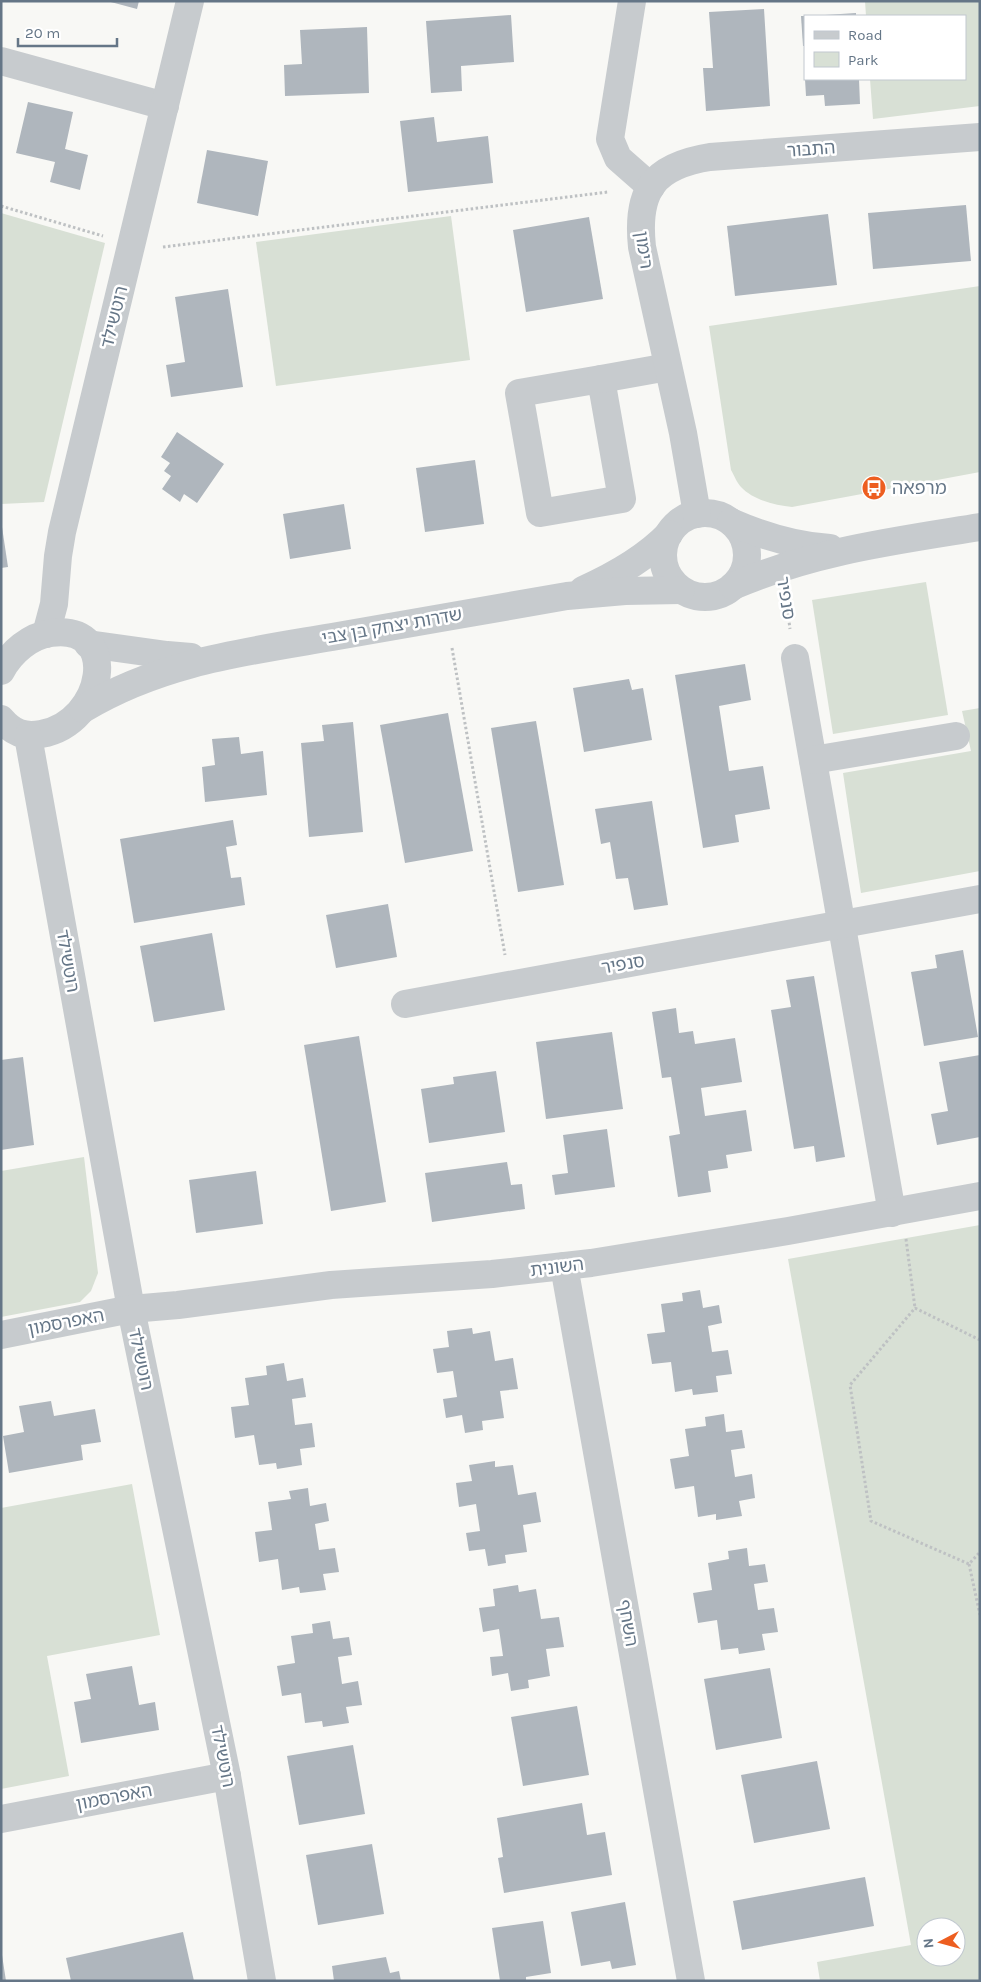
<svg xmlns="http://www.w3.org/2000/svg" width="981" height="1982" viewBox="0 0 981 1982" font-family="Karla,'Noto Sans Hebrew',sans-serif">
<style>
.green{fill:#d8e0d5;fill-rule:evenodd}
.building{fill:#afb6bd}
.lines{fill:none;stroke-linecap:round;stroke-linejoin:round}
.path{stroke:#bec1c3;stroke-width:3;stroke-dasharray:2.5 2.5;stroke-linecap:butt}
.minor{stroke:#c7cbce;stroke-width:28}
.labels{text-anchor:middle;stroke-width:5;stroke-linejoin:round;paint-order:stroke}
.street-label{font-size:18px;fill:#657687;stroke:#fff}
.poi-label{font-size:18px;fill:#657687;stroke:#fff;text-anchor:start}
</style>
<rect width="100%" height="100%" fill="#f8f8f5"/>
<g class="green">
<path d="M865 1H980V106L873 119 870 79H965V16H866Z"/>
<path d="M1 213 105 243 44 502 1 504Z"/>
<path d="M451 216 470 360 276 386 256 242Z"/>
<path d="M980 286V472L792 507C775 505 753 500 741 487 737 483 734 475 731 470L709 326Z"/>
<path d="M926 582 948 715 833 734 812 600Z"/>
<path d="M980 708V871L861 893 843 773 971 751 962 711Z"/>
<path d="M84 1157 98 1273 91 1291 80 1302 1 1317V1171Z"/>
<path d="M980 1225V1981H820L817 1962 911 1945 788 1259ZM926 1927H956V1957H926Z"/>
<path d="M132 1484 160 1635 47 1656 69 1776 1 1789V1508Z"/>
</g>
<g class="building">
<path d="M107 1H139L137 9Z"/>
<path d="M764 9 770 106 706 111 703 68H713L709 12Z"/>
<path d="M856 13V16H826L825 15Z"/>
<path d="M511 15 514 62 461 66 462 91 431 93 426 21Z"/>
<path d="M801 16H805V46H803Z"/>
<path d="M367 27 369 93 285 96 284 65 302 64 300 30Z"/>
<path d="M805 79H859L860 104 825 106 824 95 806 96Z"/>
<path d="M28 102 73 112 65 149 88 155 80 190 50 182 55 162 16 153Z"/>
<path d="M434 117 437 142 488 136 493 183 408 192 400 121Z"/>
<path d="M207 150 268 161 258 216 197 203Z"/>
<path d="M966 205 971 261 873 269 868 213Z"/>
<path d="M828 214 837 285 735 296 727 226Z"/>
<path d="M589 217 603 299 526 312 513 230Z"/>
<path d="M228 289 243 387 171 397 166 365 185 362 175 297Z"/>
<path d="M177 432 224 464 197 503 184 494 180 502 162 489 171 476 164 471 170 463 161 457Z"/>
<path d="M475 460 484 524 425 532 416 468Z"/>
<path d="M344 504 351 549 290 559 283 514Z"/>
<path d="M2 527 8 567 1 568V528Z"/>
<path d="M745 664 751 700 719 706 729 771 763 766 770 809 735 815 739 842 703 848 675 675Z"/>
<path d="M629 679 632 690 643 688 652 740 584 752 573 688Z"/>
<path d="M448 713 473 851 405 863 380 725Z"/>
<path d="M536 721 564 885 518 892 491 728Z"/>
<path d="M353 722 363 832 309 837 301 743 324 741 322 725Z"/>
<path d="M239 737 241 754 263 751 267 795 205 802 202 767 215 765 212 739Z"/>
<path d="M652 801 668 905 634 910 628 878 616 879 610 842 601 844 595 809Z"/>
<path d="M233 820 237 845 226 847 231 878 241 877 245 905 134 923 120 839Z"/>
<path d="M388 904 397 957 336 968 326 915Z"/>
<path d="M212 933 225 1010 154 1022 140 946Z"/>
<path d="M963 950 978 1037 924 1046 911 972 937 968 935 955Z"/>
<path d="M814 976 845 1157 816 1162 814 1146 794 1149 771 1010 791 1007 786 980Z"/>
<path d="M676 1008 679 1033 693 1031 695 1044 735 1038 742 1082 701 1088 705 1116 746 1110 752 1151 726 1155 728 1168 708 1171 711 1192 678 1197 669 1136 680 1134 671 1077 662 1078 652 1012Z"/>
<path d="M612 1032 623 1109 546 1119 536 1042Z"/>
<path d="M359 1036 386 1202 331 1211 304 1045Z"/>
<path d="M980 1055V1137L937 1145 931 1114 948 1111 939 1062Z"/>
<path d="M23 1057 34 1145 1 1150V1060Z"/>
<path d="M496 1071 505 1132 429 1143 421 1089 454 1084 453 1077Z"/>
<path d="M607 1129 615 1187 555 1195 552 1175 568 1173 563 1135Z"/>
<path d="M507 1162 511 1185 522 1184 525 1209 432 1222 425 1173Z"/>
<path d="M256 1171 263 1224 196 1233 189 1180Z"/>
<path d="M700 1290 703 1308 719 1305 722 1323 708 1326 712 1352 728 1350 732 1374 716 1376 718 1392 693 1395 692 1389 675 1392 671 1362 652 1364 647 1334 665 1332 661 1304 683 1301 682 1293Z"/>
<path d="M472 1328 473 1334 490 1331 495 1361 513 1358 518 1389 500 1391 504 1418 482 1421 483 1430 465 1433 462 1415 446 1418 443 1399 457 1397 453 1371 437 1373 433 1349 449 1347 447 1331Z"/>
<path d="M284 1363 287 1381 303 1378 306 1397 292 1399 295 1425 312 1423 315 1447 300 1449 302 1465 277 1469 276 1463 259 1465 254 1435 235 1438 231 1407 249 1405 245 1378 267 1375 266 1366Z"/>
<path d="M51 1401 54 1416 95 1409 101 1442 81 1445 83 1460 9 1473 3 1436 24 1432 19 1406Z"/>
<path d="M724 1414 726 1432 742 1430 745 1448 731 1450 735 1477 752 1474 755 1498 739 1501 742 1516 716 1520V1514L698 1517 694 1486 675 1489 670 1459 689 1456 685 1429 706 1426 705 1417Z"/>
<path d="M495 1461V1467L513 1465 518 1495 536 1492 541 1522 523 1525 527 1552 505 1555 506 1563 488 1566 485 1549 469 1551 466 1533 480 1531 476 1504 459 1507 456 1483 472 1481 469 1465Z"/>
<path d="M308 1488 310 1506 326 1503 329 1521 315 1524 319 1550 335 1548 339 1572 323 1574 326 1590 300 1593 299 1587 282 1590 278 1559 259 1562 255 1532 272 1530 268 1502 291 1499 289 1491Z"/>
<path d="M747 1548 749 1566 765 1564 768 1582 754 1584 758 1610 774 1608 778 1632 762 1634 765 1650 739 1654 738 1648 721 1650 717 1620 698 1623 693 1593 712 1590 708 1563 729 1559 728 1551Z"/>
<path d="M518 1585 519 1592 536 1589 541 1619 559 1617 564 1647 546 1649 550 1676 528 1680 529 1688 511 1691 508 1673 492 1676 490 1657 503 1656 499 1629 483 1632 479 1608 495 1606 493 1589Z"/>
<path d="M330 1621 333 1639 349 1637 352 1655 338 1657 342 1684 358 1681 362 1705 346 1707 349 1723 323 1727 322 1721 305 1723 301 1693 282 1696 277 1666 295 1663 291 1636 313 1633 312 1624Z"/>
<path d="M132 1666 139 1705 155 1702 159 1730 81 1743 74 1702 91 1699 86 1674Z"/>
<path d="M770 1668 782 1738 716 1750 704 1679Z"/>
<path d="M577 1706 589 1775 523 1786 511 1717Z"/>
<path d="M353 1745 365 1814 299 1825 287 1756Z"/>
<path d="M817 1761 830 1829 754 1843 741 1775Z"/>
<path d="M582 1803 587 1835 605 1832 612 1875 504 1893 498 1858 503 1857 497 1818Z"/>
<path d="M372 1844 384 1914 318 1925 306 1855Z"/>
<path d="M865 1877 874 1926 742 1950 733 1901Z"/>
<path d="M625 1902 636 1965 612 1969 610 1961 581 1966 571 1912Z"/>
<path d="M543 1921 551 1973 526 1977V1981H500L492 1928Z"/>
<path d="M183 1932 194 1981H71L66 1958Z"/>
<path d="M1 1955H2L6 1981H1Z"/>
<path d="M386 1957 390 1973 399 1971 401 1981H334L332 1966Z"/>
</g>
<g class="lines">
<g class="path">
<path d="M1 206 103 236"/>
<path d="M163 247 608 192"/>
<path d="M786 598 790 629"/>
<path d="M452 648 505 955"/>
<path d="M906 1239 915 1308"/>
<path d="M980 1340 915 1308 850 1385 871 1521 969 1564 980 1552"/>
<path d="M969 1564 980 1615"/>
</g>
<g class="minor">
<path d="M632 1 610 139 618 158 651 187"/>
<path d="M1 61 165 106"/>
<path d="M601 379 622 499 540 513 519 393Z"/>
<path d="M601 379 668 367"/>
<circle cx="705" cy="555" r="42"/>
<path d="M697 514 683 433 642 247C636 191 653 166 710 157L980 137"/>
<path d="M731 522C763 536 795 546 830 548"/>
<path d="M733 586C814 551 894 541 980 527"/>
<path d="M583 590C614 576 645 559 669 534"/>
<path d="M46 634 54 604 58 556 62 532 190 1"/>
<path d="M88 644 167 655 191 657"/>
<path d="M795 658 892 1213"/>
<path d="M1 671C11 652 30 636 51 633 122 623 105 723 41 734 24 737 13 733 1 719"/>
<path d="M83 709C161 662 244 652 332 637 410 623 489 610 567 596L625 591 681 590"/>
<path d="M28 736 131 1309 227 1776 262 1981"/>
<path d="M813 760 956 736"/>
<path d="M405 1004 980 899"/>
<path d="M564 1266 691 1981"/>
<path d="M1 1335 131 1309 178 1305 331 1285 492 1274 591 1263 788 1231 980 1196"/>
<path d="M1 1819 227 1776"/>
</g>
</g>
<defs>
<symbol id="bus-disc" viewBox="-11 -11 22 22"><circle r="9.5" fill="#ed5e20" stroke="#fff"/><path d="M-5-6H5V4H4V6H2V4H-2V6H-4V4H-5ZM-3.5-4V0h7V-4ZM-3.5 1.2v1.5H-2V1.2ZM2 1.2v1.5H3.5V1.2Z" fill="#fff"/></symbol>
</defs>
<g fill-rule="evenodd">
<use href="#bus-disc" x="860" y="474" width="28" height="28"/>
</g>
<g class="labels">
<g class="street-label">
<text transform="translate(811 149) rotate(-4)" y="6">התבור</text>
<text transform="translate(644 250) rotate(82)" y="6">רימון</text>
<text transform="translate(114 317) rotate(-76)" y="6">רוטשילד</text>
<text transform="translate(786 598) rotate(81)" y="6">סנפיר</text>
<text transform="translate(392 626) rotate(-10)" y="6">שדרות יצחק בן צבי</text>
<text transform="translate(68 961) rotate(80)" y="6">רוטשילד</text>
<text transform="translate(623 964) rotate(-10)" y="6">סנפיר</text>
<text transform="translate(557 1267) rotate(-7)" y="6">השונית</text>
<text transform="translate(66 1322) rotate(-11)" y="6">האפרסמון</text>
<text transform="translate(141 1359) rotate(78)" y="6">רוטשילד</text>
<text transform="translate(628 1623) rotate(80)" y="6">השחף</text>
<text transform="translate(223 1756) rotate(79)" y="6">רוטשילד</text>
<text transform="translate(114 1797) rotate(-11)" y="6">האפרסמון</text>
</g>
<g class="poi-label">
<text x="892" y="494">מרפאה</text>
</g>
</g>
<rect width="981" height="1982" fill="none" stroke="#657687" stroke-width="5"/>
<rect x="804" y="15" width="162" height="65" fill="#ffffff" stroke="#c1c8cf"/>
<rect x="814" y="31" width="25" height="8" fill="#c7cbce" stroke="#c1c8cf"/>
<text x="848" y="40" font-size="15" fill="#657687">Road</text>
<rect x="814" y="52" width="25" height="15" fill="#d8e0d5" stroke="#c1c8cf"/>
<text x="848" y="65" font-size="15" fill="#657687">Park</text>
<g transform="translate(941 1942) rotate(264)"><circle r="24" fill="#ffffff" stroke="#c1c8cf"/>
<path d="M0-4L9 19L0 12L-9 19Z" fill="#ed5e20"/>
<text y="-8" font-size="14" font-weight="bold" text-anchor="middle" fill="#657687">N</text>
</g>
<path d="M18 38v8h99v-8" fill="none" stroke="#657687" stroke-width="2.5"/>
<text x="25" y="38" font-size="15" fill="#657687" stroke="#ffffff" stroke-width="4" paint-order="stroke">20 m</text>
</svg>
